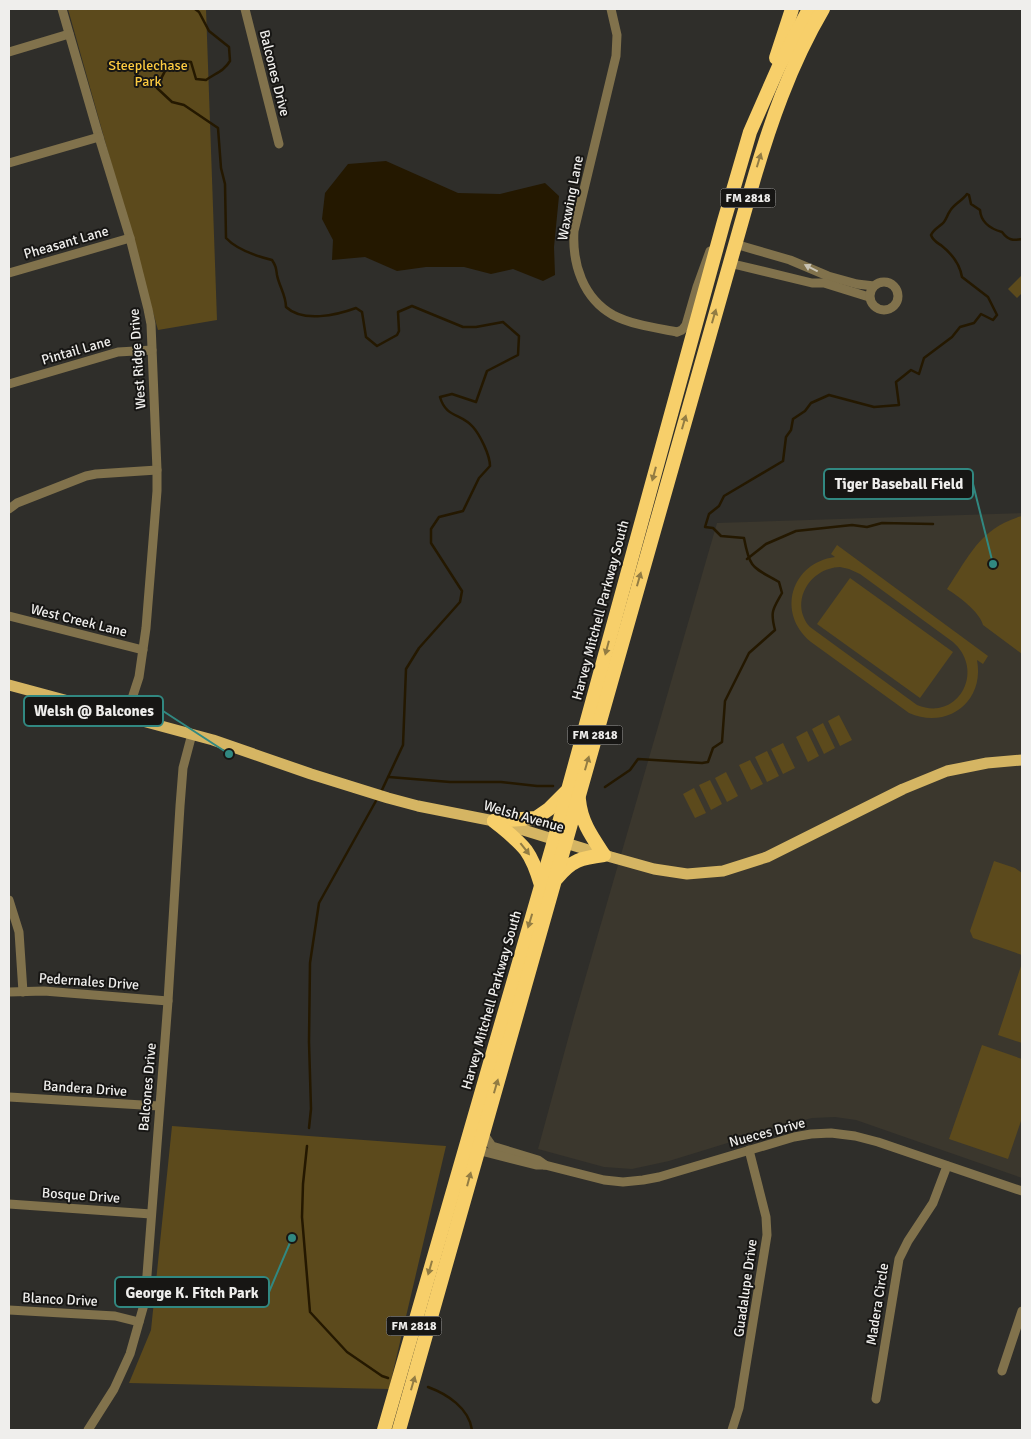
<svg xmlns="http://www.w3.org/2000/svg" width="1031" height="1439" viewBox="0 0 1031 1439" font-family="Signika,sans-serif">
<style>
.built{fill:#3b372d}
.green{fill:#5c4a1c;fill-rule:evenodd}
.water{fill:#241800}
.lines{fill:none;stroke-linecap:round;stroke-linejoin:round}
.stream{stroke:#241800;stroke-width:2.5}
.minor{stroke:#81724c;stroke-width:9}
.major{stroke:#d5b563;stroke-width:11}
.highway{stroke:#f7cf6a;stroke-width:14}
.oneway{fill:#927c43}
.oneway2{fill:#c8c3b4}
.labels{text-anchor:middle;stroke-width:4;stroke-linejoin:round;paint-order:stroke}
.shield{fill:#171614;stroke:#aeadab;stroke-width:1}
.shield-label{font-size:12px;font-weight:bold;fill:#efeeec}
.park-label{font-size:14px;fill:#fdcb40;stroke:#171614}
.street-label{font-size:14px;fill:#efeeec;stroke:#171614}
.leader{fill:none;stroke:#318881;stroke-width:2}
.callout-dot{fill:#318881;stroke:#171614;stroke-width:2}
.callout{fill:#171614;stroke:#318881;stroke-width:2}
.callout-label{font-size:15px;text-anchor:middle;font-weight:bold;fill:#efeeec}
</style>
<rect width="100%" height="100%" fill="#2f2e2a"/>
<path class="built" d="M1022 513V1178L856 1120 835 1117 812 1118 792 1123 669 1161 632 1169 604 1167 538 1149 574 1017 717 523Z"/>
<g class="green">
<path d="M68 9H206L217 320 158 330Z"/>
<path d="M1022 275V293L1017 298 1008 289Z"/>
<path d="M1022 516V654L983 625C980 612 958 596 947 589 969 556 981 527 1022 516Z"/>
<path d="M837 545 988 656 983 664 977 660C985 702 947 730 909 713L811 642C776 613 791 563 835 557L831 554ZM840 567 849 569 860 574 953 642C986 671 958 722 917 705L810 627C789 603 809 568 840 567Z"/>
<path d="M850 578 953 652 920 698 817 624Z"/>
<path d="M839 715 852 740 840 746 828 721Z"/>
<path d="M823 723 835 748 824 754 812 729Z"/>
<path d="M807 731 819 756 808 762 796 737Z"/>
<path d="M783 743 795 768 783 774 771 749Z"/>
<path d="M767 751 779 776 767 782 755 757Z"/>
<path d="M750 760 763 784 751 790 739 765Z"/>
<path d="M726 772 738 796 727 802 715 778Z"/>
<path d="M710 780 722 804 711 810 699 785Z"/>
<path d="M694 788 706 813 695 818 683 794Z"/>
<path d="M994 861 1015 868 1022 873V955L973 938 970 931Z"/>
<path d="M1021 966 1022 967V1043L998 1035Z"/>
<path d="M982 1045 1022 1059V1118L1008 1159 949 1139Z"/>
<path d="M172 1126 446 1146 389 1389 129 1383 151 1330Z"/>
</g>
<path class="water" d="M386 161 458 193 500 194 545 183 559 196 554 247 555 275 543 281 513 269 491 274 464 267H426L397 271 365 257 332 260 333 240 322 219 325 193 348 164Z"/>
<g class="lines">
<g class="stream">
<path d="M195 9 199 12 209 31 229 47 230 61C224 71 216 73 206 80L196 79 191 62C177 60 170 59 164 73 161 78 159 82 157 88L172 102 184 105 218 128 221 168 225 184 226 238C237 250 256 256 272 260 276 266 276 268 277 275 279 286 286 295 286 307 303 323 337 315 356 308L362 312 366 337 377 346 397 335 399 331 398 312 412 306 463 327H476L503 322 519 336 518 355 487 371 476 402 452 394 440 397C446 418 461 413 473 427 480 435 490 455 490 466L479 478 463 511 439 517 431 529V543L462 591 460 602 419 648 406 669 403 745 381 792"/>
<path d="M747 559 766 544 796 531 852 525 867 527 882 523 933 524"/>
<path d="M389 777 450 782H501L537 786H553"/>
<path d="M605 787 630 770 638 759 702 763 708 762 713 748 722 742 725 701 749 653 775 630C770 611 773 609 782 593L779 582C753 567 750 570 744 538L721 536 713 528 705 527 709 514 719 506 724 496 783 461 786 437 791 430 793 419 805 411 811 403 829 395 874 407 899 405 896 382 911 370 919 374 924 358 952 337 960 327 974 323 981 314 993 320 997 315 988 297 962 277C960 265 952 254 942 246 938 243 933 241 931 235 933 230 937 228 942 224 946 221 947 215 950 211 954 204 962 201 967 194L969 195 971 204 980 210C981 223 991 229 1002 232 1008 240 1013 241 1022 239"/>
<path d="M309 1128 311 1109 309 1042 310 963 319 903 377 799"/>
<path d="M307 1146 303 1184 302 1217 310 1312 347 1352 382 1376 388 1378"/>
<path d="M428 1387C447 1394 469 1408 472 1430"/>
</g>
<g class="minor">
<path d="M62 9 99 137 130 238 148 309 151 324 157 470V491L146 628 139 677 126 717"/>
<path d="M245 9 279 144"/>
<path d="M611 9 617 35 616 56 574 231C572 264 583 298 613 315 632 325 657 328 677 332"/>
<path d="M9 52 69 34"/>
<path d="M9 163 99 137"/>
<path d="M735 244 790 260 828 276 857 284 874 286"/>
<path d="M729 263 812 283H824L869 297"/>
<path d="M9 273 130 238"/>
<circle cx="884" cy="296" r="14"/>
<path d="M677 332 682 330 686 325 697 287 710 251"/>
<path d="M9 384 118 352 152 350"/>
<path d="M9 509 17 503 86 476 96 474 157 470"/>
<path d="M9 616 143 650"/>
<path d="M9 900 19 932 23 992"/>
<path d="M9 992 44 991 168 1001"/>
<path d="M9 1097 159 1106"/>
<path d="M483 1133 492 1146 538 1160 545 1165"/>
<path d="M477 1150 536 1165H545L604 1180 623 1182 643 1180 659 1177 794 1137 811 1134 831 1133 855 1136 878 1142 1022 1191"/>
<path d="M9 1204 151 1214"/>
<path d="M9 1310 115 1316 139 1322"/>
<path d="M1002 1371 1022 1311"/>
<path d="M876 1399 899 1259 908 1241 933 1203 947 1166"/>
<path d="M88 1430 114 1389 130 1354 145 1301 168 1001 180 806 183 768 192 734"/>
<path d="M732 1430 739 1408 767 1235 766 1217 749 1150"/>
</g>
<path class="major" d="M9 685 213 740 311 774 388 798 418 806 494 821 611 857 654 869 687 874 723 871 767 857 903 789 947 771 987 763 1022 760"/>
<g class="highway">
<path d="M776 58 792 9"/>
<path d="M494 821 536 818 549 809 566 792"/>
<path d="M494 821C523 845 530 848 541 885"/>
<path d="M557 878C572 860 581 858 604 855 592 837 581 822 579 800"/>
<path d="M384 1430 554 841 724 221 750 132 779 66 809 9"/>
<path d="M399 1430 751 189C769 126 790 65 823 9"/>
</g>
</g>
<defs><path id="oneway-solid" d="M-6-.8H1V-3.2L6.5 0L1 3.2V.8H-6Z" transform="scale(1.25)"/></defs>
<g class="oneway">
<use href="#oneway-solid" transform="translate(759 160) rotate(-73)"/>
<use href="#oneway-solid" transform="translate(714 316) rotate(-74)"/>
<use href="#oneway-solid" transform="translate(684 422) rotate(-74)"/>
<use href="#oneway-solid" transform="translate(654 474) rotate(105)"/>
<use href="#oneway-solid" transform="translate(639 579) rotate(-74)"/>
<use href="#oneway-solid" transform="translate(607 648) rotate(105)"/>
<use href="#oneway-solid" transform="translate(587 763) rotate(-74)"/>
<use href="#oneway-solid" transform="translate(525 849) rotate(52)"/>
<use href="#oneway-solid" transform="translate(530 921) rotate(107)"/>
<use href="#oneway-solid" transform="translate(496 1086) rotate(-74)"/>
<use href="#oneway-solid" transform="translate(469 1179) rotate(-75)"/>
<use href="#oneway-solid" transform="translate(430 1268) rotate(106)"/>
<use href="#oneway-solid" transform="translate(413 1383) rotate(-74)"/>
</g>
<use class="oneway2" href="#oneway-solid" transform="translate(811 268) rotate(-153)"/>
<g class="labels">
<g class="shield">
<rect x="720.5" y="188.5" width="55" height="19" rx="4"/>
<rect x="567.5" y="725.5" width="55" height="19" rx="4"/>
<rect x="386.5" y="1316.5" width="55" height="19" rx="4"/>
</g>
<g class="shield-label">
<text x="748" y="202">FM 2818</text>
<text x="595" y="739">FM 2818</text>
<text x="414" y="1330">FM 2818</text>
</g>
<g class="park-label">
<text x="148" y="70">Steeplechase<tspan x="148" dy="16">Park</tspan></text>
</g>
<g class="street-label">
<text transform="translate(275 73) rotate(76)" y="5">Balcones Drive</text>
<text transform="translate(570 198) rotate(-79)" y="5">Waxwing Lane</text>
<text transform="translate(66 242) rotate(-16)" y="5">Pheasant Lane</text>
<text transform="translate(76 350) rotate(-16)" y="5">Pintail Lane</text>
<text transform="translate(137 359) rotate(-94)" y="5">West Ridge Drive</text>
<text transform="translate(600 610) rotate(-75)" y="5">Harvey Mitchell Parkway South</text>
<text transform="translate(79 620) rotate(14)" y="5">West Creek Lane</text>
<text transform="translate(524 816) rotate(16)" y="5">Welsh Avenue</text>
<text transform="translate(89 981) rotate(4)" y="5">Pedernales Drive</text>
<text transform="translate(491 1000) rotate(-74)" y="5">Harvey Mitchell Parkway South</text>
<text transform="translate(147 1087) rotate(-85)" y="5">Balcones Drive</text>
<text transform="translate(85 1088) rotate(4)" y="5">Bandera Drive</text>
<text transform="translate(767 1132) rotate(-15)" y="5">Nueces Drive</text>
<text transform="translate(81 1195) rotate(4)" y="5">Bosque Drive</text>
<text transform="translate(745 1288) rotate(-82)" y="5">Guadalupe Drive</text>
<text transform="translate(60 1299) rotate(3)" y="5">Blanco Drive</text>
<text transform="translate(877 1304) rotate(-81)" y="5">Madera Circle</text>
</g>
</g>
<path class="leader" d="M993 564L973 484M229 754L163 711M292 1238L269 1292"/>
<g class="callout-dot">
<circle cx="993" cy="564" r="5"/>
<circle cx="229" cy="754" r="5"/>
<circle cx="292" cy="1238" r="5"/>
</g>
<g class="callout">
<rect x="824" y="469" width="149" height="30" rx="5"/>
<rect x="24" y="696" width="139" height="30" rx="5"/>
<rect x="115" y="1277" width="154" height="30" rx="5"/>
</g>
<g class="callout-label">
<text x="899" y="489">Tiger Baseball Field</text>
<text x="94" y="716">Welsh @ Balcones</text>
<text x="192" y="1298">George K. Fitch Park</text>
</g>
<rect width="1031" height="1439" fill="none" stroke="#efeeec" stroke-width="20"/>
</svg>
